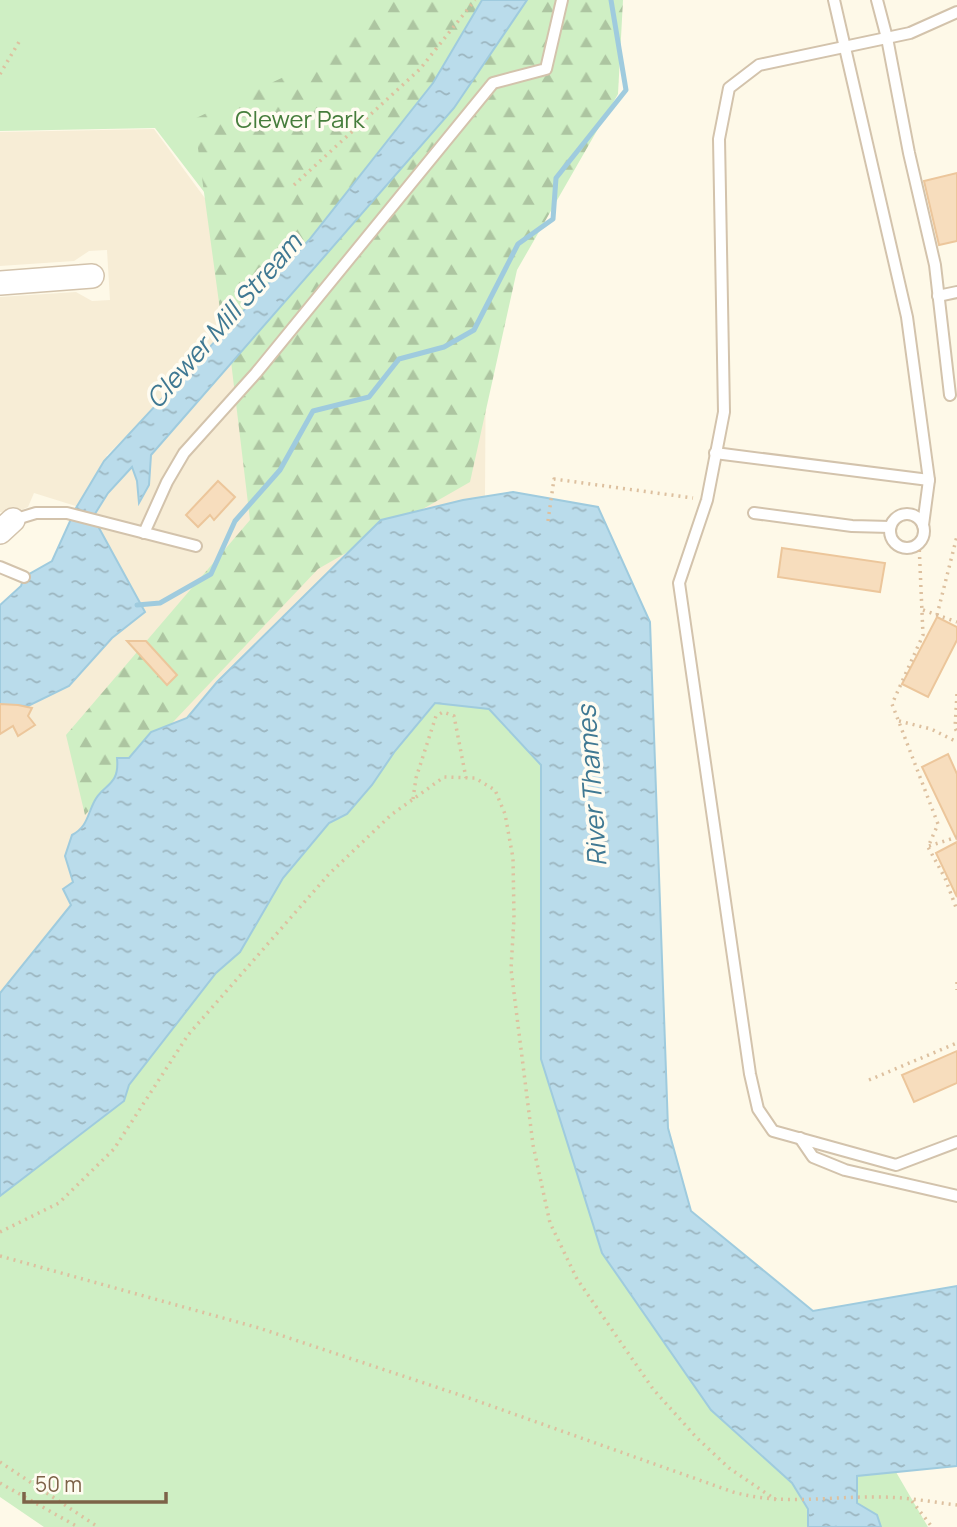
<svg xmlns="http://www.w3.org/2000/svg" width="957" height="1527" viewBox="0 0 957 1527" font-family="Manrope,sans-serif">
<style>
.residential{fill:#f7edd6}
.green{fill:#cfefc4}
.forest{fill:url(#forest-firs)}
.water{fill:url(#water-ripples);stroke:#9fcbde;stroke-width:2}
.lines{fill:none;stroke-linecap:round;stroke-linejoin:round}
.stream{stroke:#9fcbde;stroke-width:5}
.building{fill:#f7ddbd;stroke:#ecc69b;stroke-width:2}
.service-casing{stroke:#d3c3ac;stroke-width:14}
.minor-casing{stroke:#d3c3ac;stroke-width:26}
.path{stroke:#ddc09f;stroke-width:3.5;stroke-dasharray:2 5;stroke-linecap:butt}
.service{stroke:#fff;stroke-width:10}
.minor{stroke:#fff;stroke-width:23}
.labels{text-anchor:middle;stroke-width:7;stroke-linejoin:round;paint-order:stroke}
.park-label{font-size:24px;fill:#467d3c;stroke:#fffcf1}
.water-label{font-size:26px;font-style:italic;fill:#3f7892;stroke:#fffcf1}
</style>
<defs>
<pattern id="forest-firs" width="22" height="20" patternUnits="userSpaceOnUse" patternTransform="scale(1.75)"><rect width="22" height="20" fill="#cfefc4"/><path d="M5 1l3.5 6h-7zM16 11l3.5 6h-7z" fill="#adc5a1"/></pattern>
<pattern id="water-ripples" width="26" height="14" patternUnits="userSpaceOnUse" patternTransform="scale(1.75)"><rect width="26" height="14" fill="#badceb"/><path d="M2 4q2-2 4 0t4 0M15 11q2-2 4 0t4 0" fill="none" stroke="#9cb6c0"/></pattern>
</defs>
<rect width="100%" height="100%" fill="#fef9e8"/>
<g class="residential">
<path d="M154 129 221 220 245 308 156 407 106 456 113 459 82 508 34 493 28 507 15 513 0 512V297L76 292 92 301 110 300 107 250 89 251 74 261 0 266V132Z"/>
<path d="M533 224 486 331 485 496 381 520 217 682 187 718 151 732 94 800 90 818 80 831 72 835 65 855 73 882 64 890 71 905 0 993V705L69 686 112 638 144 612 93 518 108 493 132 467 137 481 139 501 149 485 151 455 278 308Z"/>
</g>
<g class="green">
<path d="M0 0H554L221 214 155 128 0 131Z"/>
<path d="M436 703 489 709 541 765V1059L792 1483 896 1472 928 1527H44L0 1497V1196L123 1101 129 1085 216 973 240 952 283 878 329 823 347 814 372 785 395 751Z"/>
</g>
<path class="forest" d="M382 0H623L618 94 517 270 470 482 318 569 85 815 66 735 250 520 230 353 220 310 194 119 305 67Z"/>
<g class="water">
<path d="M482 0H527L454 108 151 455 149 485 139 503 137 481 132 467 108 493 93 517 145 612 112 638 69 686 28 706 0 705V605L21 586 24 577 52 561 76 508 104 461 309 240 433 83Z"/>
<path d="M513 492 598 507 650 622 668 1128 691 1211 813 1311 957 1286V1466L857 1476V1503L877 1515 881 1527H808V1509L792 1483 711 1410 602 1253 541 1059V765L489 709 435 703 395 751 372 785 347 814 329 823 283 878 240 952 216 973 129 1085 124 1101 0 1196V993L71 905 63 889 73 882 65 856 72 835C87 827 87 816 94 802 102 784 120 787 117 758H129L151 732 187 718 217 682 381 520 463 500Z"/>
</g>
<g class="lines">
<path class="stream" d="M137 605 160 603 211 574 235 521 280 470 313 411 369 397 399 359 444 347 474 330 518 244 553 219 556 178 626 90 611 0"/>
</g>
<g class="building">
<path d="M957 173V241L939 245 924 181Z"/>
<path d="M218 481 235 497 214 520 210 515 198 527 186 515Z"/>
<path d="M782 548 885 563 880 592 778 577Z"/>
<path d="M937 617 957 627V640L928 697 902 684Z"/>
<path d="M127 641H146L177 675 167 685Z"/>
<path d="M0 704 18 705 32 708 28 716 35 725 18 736 13 726 0 734Z"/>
<path d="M948 754 957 774V840L922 767Z"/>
<path d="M957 842V897L936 853Z"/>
<path d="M957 1051V1083L914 1102 902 1075Z"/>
</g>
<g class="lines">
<defs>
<g id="service">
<path d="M834 0 907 317 929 480 923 525"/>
<path d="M877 0 887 38 909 153 935 265 950 395"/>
<path d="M957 12 910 33 759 65 729 88 719 139 724 412 707 500 679 583 750 1074 758 1109 773 1131 896 1165 957 1142"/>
<path d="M938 296 957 292"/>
<path d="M715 453 929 480"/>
<path d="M754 513 852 526 890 527"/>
<circle cx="907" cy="531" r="17"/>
<path d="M13 520 36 513H67L196 546"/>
<path d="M144 533 167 482 184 453 256 373 493 83 546 69 562 0"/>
<path d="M0 567 24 577"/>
<path d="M800 1138 813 1157 845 1170 957 1196"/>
</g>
<g id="minor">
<path d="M0 283 92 276"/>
<path d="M0 532 13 520"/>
</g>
</defs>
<use href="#service" class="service-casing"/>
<use href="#minor" class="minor-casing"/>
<g class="path">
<path d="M0 74 19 42"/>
<path d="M294 185 420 69 475 0"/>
<path d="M548 521 554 479 693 498"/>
<path d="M919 543 923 635 892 704 938 824 928 847 945 878 957 910"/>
<path d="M923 610 957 622"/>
<path d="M937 615 957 536"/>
<path d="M957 694 955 728 957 732"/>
<path d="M899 721 931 729 957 742"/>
<path d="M413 799 416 778 436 716 443 712 454 716 466 778"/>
<path d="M929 846 957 837"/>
<path d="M957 982V990"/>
<path d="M869 1080 957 1043"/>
<path d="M0 1232 59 1203 114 1149 188 1035 329 874 391 815 444 777 475 778 495 790 505 814 513 858 514 918 511 969 533 1145 550 1223 577 1279 653 1389 696 1437 729 1468 776 1500"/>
<path d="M0 1256 259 1328 469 1398 733 1492C784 1506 829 1496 880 1497 906 1497 932 1502 957 1505"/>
<path d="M0 1462 98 1527"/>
<path d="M0 1483 78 1527"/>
<path d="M912 1501 932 1527"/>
</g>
<use href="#service" class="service"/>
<use href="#minor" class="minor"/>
</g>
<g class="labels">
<g class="park-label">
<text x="300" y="128">Clewer Park</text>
</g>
<g class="water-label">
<text transform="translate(224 321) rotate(-49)" y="9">Clewer Mill Stream</text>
<text transform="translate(592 786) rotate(-94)" y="9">River Thames</text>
</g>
</g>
<path d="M24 1492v10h142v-10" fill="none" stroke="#7d6348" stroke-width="3.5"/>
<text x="35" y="1492" font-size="21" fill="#7d6348" stroke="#fffcf1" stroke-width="5" paint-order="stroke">50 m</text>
</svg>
